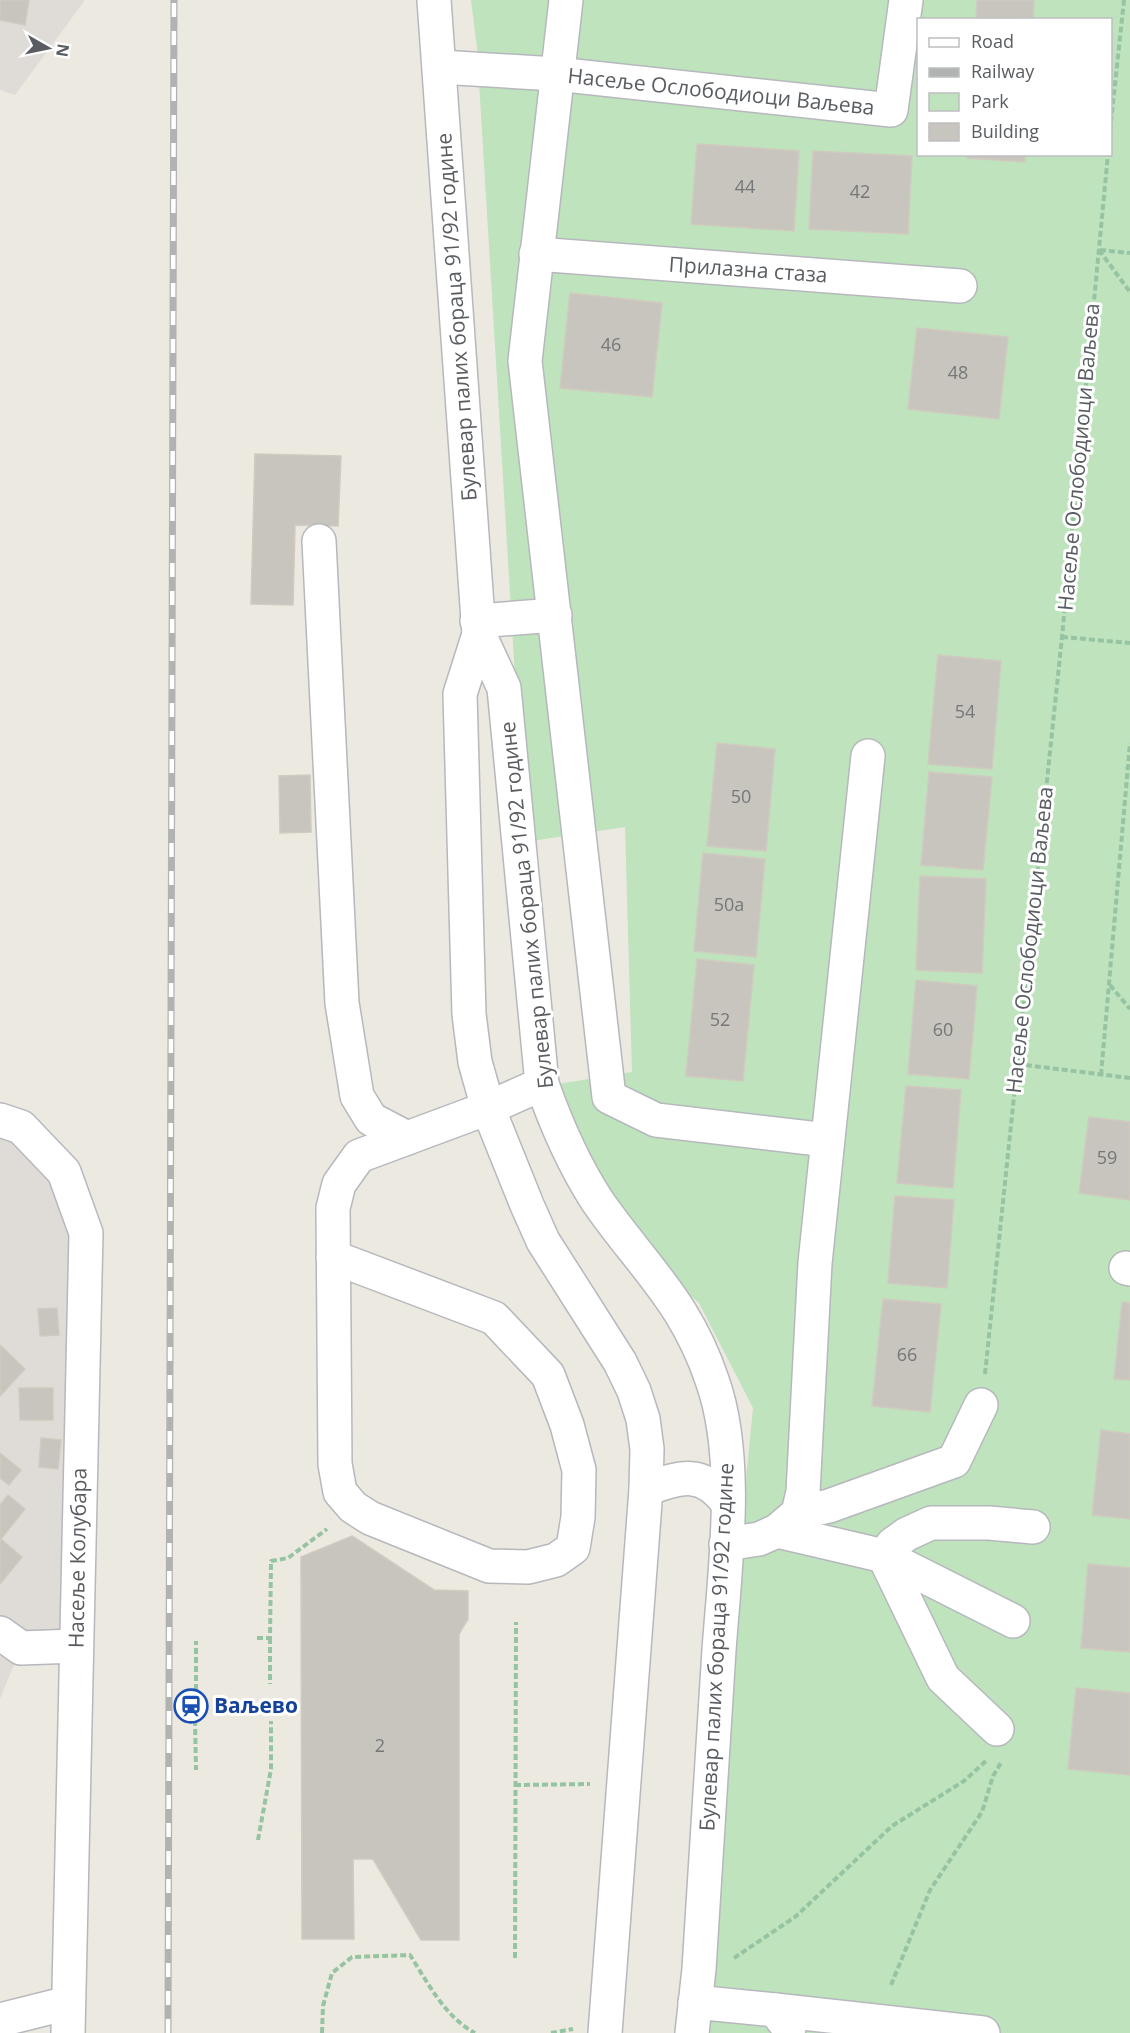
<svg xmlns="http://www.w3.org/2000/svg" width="1130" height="2033" viewBox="0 0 1130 2033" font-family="'Open Sans',sans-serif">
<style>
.industrial{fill:#dfdcd8}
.green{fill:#bee3bd;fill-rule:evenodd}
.building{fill:#c8c5bf;stroke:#d0cabf;stroke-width:1.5}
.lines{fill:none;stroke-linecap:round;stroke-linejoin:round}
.minor-casing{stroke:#b6b8bd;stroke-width:36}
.path{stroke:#96c4a2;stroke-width:4;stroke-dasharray:6 3;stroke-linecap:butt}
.minor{stroke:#fff;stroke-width:33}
.rail-casing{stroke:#b1b2b2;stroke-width:7}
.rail{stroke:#fff;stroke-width:4.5;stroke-dasharray:14;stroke-linecap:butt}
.labels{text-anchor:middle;stroke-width:6;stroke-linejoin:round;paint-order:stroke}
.number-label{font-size:18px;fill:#757778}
.street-label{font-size:21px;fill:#595d61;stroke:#fff}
.transit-label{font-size:21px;font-weight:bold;fill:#164399;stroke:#fff;text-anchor:start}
</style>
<rect width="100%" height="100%" fill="#ece9e0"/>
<g class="industrial">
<path d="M0 0H85L15 95 0 90Z"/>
<path d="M0 1120 21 1127 86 1233 76 1646 21 1648 0 1699Z"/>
</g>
<path class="green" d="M471 0H1130V2033H692L753 1408 699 1303 652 1263 585 1149 558 1084 632 1072 625 827 525 842 477 48ZM918 20H1110V154H918Z"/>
<g class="building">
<path d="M0 0H29L25 25 0 20Z"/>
<path d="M977 0H1034L1033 20H976Z"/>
<path d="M697 144 799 151 794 231 691 224Z"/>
<path d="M813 151 912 156 908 234 809 229Z"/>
<path d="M967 154H1025V162L967 158Z"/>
<path d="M570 293 662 303 652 397 560 388Z"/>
<path d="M917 328 1008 337 999 419 908 409Z"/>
<path d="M255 454 341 456 338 526 295 525 293 605 251 604Z"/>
<path d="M938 655 1001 661 992 769 928 764Z"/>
<path d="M717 743 775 749 766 851 707 846Z"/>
<path d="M929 772 992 777 983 870 921 865Z"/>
<path d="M310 775 311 832 280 833 279 776Z"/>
<path d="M703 853 765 859 756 957 694 951Z"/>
<path d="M920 876 986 879 982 973 916 970Z"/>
<path d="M697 959 754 965 743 1081 686 1076Z"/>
<path d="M916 980 977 986 969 1079 908 1074Z"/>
<path d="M906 1086 961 1090 953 1188 897 1183Z"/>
<path d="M1089 1117 1130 1122V1200L1079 1193Z"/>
<path d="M895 1196 954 1200 947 1288 888 1283Z"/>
<path d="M883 1299 941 1304 930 1412 872 1406Z"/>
<path d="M1122 1302 1130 1303V1380L1114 1379Z"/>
<path d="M57 1308 59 1335 40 1336 38 1309Z"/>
<path d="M0 1345 25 1369 0 1396Z"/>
<path d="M19 1388H53V1420H20Z"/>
<path d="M1101 1430 1130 1434V1519L1092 1515Z"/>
<path d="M41 1438 61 1440 58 1469 39 1467Z"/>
<path d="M0 1453 21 1470 9 1485 0 1478Z"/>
<path d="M8 1495 25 1509 1 1539 22 1557 0 1584V1505Z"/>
<path d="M352 1536 434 1590 468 1591V1619L459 1634V1940H421L373 1859H353L354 1939H302L301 1557Z"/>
<path d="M1088 1564 1130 1568V1652L1081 1648Z"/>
<path d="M1076 1688 1130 1693V1775L1068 1769Z"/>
</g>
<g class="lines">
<defs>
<g id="minor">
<path d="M434 0 479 634 504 688 542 1084C556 1124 573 1163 596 1199 622 1238 655 1272 680 1312 693 1333 704 1356 712 1380 740 1457 725 1568 719 1650 713 1756 706 1862 699 1969L692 2033"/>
<path d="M566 0 525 361 609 1097 656 1120 827 1140"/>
<path d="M440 67 556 74 891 110 906 0"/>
<path d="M536 254 960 286"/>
<path d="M319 541 342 1003 357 1096 371 1119 407 1138"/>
<path d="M477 621 555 615"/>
<path d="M479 634 460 694 469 1014 475 1062 488 1108 527 1205 543 1241 620 1362 634 1391 643 1419 647 1449 646 1489 605 2033"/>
<path d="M0 1120 21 1127 64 1172 86 1233 68 2033"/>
<path d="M333 1257 494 1318 548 1375 567 1425 579 1470 578 1517 573 1548 556 1560 528 1567 489 1566 370 1518 353 1507 340 1492 335 1464 333 1208 339 1184 359 1156 488 1108 542 1084"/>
<path d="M1126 1268 1130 1269"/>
<path d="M646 1489C681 1477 702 1469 727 1502"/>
<path d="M798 1513 829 1506 954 1461 981 1405"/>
<path d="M777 1531 884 1556 1013 1621"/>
<path d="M726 1544 759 1539 777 1531 798 1513 803 1492 815 1263 868 756"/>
<path d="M884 1556 943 1678 997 1729"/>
<path d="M884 1556 893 1544 907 1534 931 1523H989L1033 1527"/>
<path d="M0 1633 21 1648 76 1646"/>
<path d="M695 2002 775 2010 789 2028"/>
<path d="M775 2010 983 2033"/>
<path d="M0 2020 68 2003"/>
</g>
</defs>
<use href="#minor" class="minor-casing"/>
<g class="path">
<path d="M1110 131 1124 0"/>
<path d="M1099 250 1130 292"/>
<path d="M1100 250 1130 253"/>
<path d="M1062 637 1130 643"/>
<path d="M1110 985 1130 1009"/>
<path d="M1017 1064 1130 1078"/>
<path d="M1101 1075 1130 743"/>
<path d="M985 1374 1062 637 1108 154"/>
<path d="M257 1638H270L271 1561 288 1558 327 1529"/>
<path d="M270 1638V1684"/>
<path d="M196 1690V1641"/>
<path d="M195 1720 196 1770"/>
<path d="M515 1785 590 1784"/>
<path d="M258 1840 271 1769V1721"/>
<path d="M515 1958 516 1622"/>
<path d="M734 1958 795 1917 892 1826 964 1781 987 1760"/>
<path d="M891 1985 930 1890 982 1812 993 1776 1002 1761"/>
<path d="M322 2033 323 2006 332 1973 352 1957 410 1955C428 1983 445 2017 475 2033"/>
<path d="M551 2033 573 2029"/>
</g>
<use href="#minor" class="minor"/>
<defs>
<path id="rail" d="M168 2033 174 0"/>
</defs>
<use href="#rail" class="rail-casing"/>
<use href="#rail" class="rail"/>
</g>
<defs>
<symbol id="station-ring" viewBox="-11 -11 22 22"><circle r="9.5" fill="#fff" stroke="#1a4fb4" stroke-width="1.5"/><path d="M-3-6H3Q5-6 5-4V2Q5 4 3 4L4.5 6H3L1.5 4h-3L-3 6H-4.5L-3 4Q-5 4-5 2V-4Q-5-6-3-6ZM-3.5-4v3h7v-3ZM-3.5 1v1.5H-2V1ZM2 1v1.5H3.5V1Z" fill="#1a4fb4"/></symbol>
</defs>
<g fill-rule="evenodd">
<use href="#station-ring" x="172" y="1687" width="38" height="38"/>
</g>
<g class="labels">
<g class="number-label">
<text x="745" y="193">44</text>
<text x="860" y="198">42</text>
<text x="611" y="351">46</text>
<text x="958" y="379">48</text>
<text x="965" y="718">54</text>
<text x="741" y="803">50</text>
<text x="729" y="911">50a</text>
<text x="720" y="1026">52</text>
<text x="943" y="1036">60</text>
<text x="1107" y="1164">59</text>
<text x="907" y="1361">66</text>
<text x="380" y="1752">2</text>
</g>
<g class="street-label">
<text transform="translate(721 92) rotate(6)" y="7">Насеље Ослободиоци Ваљева</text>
<text transform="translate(748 270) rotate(4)" y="7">Прилазна стаза</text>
<text transform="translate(457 317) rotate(-94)" y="7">Булевар палих бораца 91/92 године</text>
<text transform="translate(1079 457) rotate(-85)" y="7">Насеље Ослободиоци Ваљева</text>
<text transform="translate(527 905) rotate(-96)" y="7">Булевар палих бораца 91/92 године</text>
<text transform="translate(1030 940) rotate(-84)" y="7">Насеље Ослободиоци Ваљева</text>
<text transform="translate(78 1558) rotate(-89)" y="7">Насеље Колубара</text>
<text transform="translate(717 1647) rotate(-87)" y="7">Булевар палих бораца 91/92 године</text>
</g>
<g class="transit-label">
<text x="214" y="1713">Ваљево</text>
</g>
</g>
<rect x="917" y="18" width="195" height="138" fill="#ffffff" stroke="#bdbec0" stroke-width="1.5"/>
<rect x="929" y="38" width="30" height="9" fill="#ffffff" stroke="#bdbec0" stroke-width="1.5"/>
<text x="971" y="48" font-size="18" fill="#595d61">Road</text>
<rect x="929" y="68" width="30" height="9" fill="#b1b2b2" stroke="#bdbec0" stroke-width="1.5"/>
<text x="971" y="78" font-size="18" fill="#595d61">Railway</text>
<rect x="929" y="93" width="30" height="18" fill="#bee3bd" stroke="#bdbec0" stroke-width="1.5"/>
<text x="971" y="108" font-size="18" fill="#595d61">Park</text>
<rect x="929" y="123" width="30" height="18" fill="#c8c5bf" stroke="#bdbec0" stroke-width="1.5"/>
<text x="971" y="138" font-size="18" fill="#595d61">Building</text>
<g transform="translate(48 48) rotate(99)" stroke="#ffffff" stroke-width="4.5" paint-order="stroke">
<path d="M0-4.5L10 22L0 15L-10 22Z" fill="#595d61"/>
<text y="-9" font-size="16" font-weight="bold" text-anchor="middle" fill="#595d61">N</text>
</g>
</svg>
